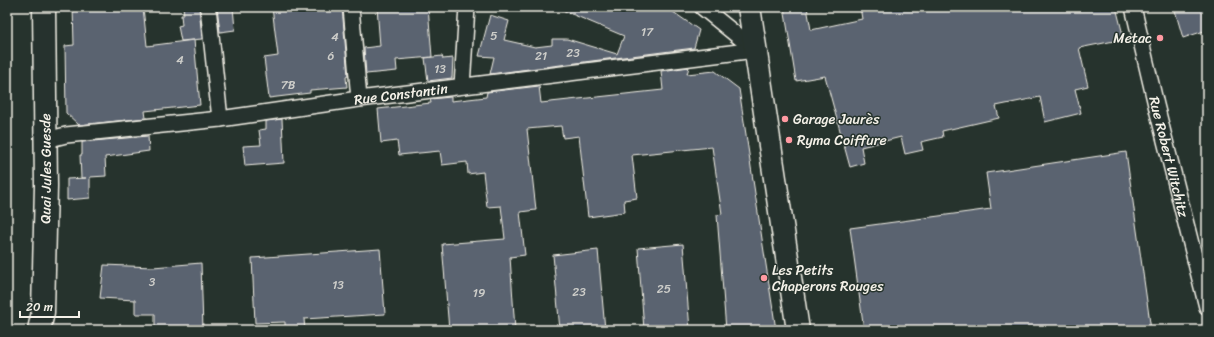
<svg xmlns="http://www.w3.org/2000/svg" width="1214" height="337" viewBox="0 0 1214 337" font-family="Sriracha,sans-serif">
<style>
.building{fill:#5a6370;stroke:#f4f1e8}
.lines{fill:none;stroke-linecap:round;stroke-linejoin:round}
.street-casing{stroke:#f4f1e8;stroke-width:18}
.secondary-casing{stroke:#f4f1e8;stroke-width:25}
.street{stroke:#26332d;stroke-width:15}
.secondary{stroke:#26332d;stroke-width:22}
.poi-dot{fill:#ff9aa2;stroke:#26332d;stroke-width:1.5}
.labels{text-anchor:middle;stroke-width:3;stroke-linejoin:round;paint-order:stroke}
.number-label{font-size:12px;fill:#cececa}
.poi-label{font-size:14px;fill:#f4f1e8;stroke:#26332d;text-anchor:start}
.street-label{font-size:14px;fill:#f4f1e8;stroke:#26332d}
</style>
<rect width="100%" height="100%" fill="#26332d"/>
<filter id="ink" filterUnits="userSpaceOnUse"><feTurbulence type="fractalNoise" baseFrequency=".025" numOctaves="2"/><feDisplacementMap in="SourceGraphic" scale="8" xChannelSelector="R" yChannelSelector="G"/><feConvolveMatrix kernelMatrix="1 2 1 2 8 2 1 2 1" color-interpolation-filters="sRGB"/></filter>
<g filter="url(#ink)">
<g class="building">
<path d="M73 7H143L147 46 194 40 200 105 145 111 146 118 79 125 66 113 65 46 74 45Z"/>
<path d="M183 7H199L202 39 181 41 178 26 182 25 181 15H184Z"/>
<path d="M217 7H233L235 30 220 32Z"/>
<path d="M272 7H342L348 76 346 77 347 87 310 90V93L269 98 264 58 278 56Z"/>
<path d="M377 7H428L432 57 396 60 397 71 366 74 364 48 380 46Z"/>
<path d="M555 7H666L699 30 694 48 490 74 494 57 479 56 490 15 509 21 504 40 535 47 552 45V39H567L617 54 624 36Z"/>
<path d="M784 7H807L811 30 862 19 860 7H1116L1124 39 1079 48 1088 86 1075 89 1081 113 1045 122 1040 97 996 106 999 118 942 131 943 137 921 142 923 150 905 154 901 137 861 147 864 163 850 167 825 76 796 81Z"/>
<path d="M1174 7H1207V30L1183 38Z"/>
<path d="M442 56 443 59 453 58 452 78 428 81 425 58Z"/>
<path d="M689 67 687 74 715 71 739 89 776 330H726L717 215 722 214 712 147 632 155 637 198 624 200 625 212 588 217 579 136 563 138 561 126 527 129 536 210 520 212 525 255 510 257 515 330H449L442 244 505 239 501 206 487 207 483 172 468 174 467 162 442 165 440 151 399 155 397 141 381 143 378 109 431 103 430 99 451 97V101L486 97 487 92 539 86 541 103 663 90 661 71Z"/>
<path d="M282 119 284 163 245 166 243 146 261 145 259 130 266 129V121Z"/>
<path d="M148 136 149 151 105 157 106 176 90 177V198L67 200V179L86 178H81L80 155H82V142Z"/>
<path d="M1126 152 1151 330H864L850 228 991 209 986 173Z"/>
<path d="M683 244 690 330H644L638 248Z"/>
<path d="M380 249 385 314 304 319 305 330H285V322L255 323 252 258Z"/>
<path d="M598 250 605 330H560L553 255Z"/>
<path d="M201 263 203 330H155V314H135V300L100 298 104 265 153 267Z"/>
</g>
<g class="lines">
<defs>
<g id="street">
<path d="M208 7 220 119"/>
<path d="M351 7 359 99"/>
<path d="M702 7 755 50"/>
<path id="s1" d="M1133 7 1156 105 1207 307"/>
<path d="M462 86 467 7"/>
<path id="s2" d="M46 140 66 135 220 119 359 99 755 50"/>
</g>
<g id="secondary">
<path d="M749 7 798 330"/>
<path id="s3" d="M39 330 43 312 46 186 44 7"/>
</g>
</defs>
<use href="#street" class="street-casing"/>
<use href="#secondary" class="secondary-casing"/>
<use href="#street" class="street"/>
<use href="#secondary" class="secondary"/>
</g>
</g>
<g class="poi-dot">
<circle cx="1160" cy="38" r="4"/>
<circle cx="785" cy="119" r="4"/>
<circle cx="789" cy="140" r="4"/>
<circle cx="764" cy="278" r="4"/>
</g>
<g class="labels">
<g class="number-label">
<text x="647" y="36">17</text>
<text x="494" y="40">5</text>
<text x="335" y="41">4</text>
<text x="573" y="57">23</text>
<text x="331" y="60">6</text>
<text x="541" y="60">21</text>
<text x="180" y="64">4</text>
<text x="440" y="73">13</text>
<text x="288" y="89">7B</text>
<text x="152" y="286">3</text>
<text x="338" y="289">13</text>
<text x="664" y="293">25</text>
<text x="579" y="296">23</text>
<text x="479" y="297">19</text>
</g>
<g class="poi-label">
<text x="1152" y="43" text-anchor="end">Metac</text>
<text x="793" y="124">Garage Jaurès</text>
<text x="797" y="145">Ryma Coiffure</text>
<text x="772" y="275">Les Petits<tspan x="772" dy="16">Chaperons Rouges</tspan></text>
</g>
<g class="street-label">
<text dy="5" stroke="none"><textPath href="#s2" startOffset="358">Rue Constantin</textPath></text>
<text dy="5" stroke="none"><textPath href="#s1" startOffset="154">Rue Robert Witchitz</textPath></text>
<text dy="5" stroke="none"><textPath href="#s3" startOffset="162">Quai Jules Guesde</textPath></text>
</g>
</g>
<rect width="1214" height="337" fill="none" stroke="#26332d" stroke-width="24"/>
<rect x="12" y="12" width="1190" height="313" fill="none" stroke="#f4f1e8" stroke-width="1.5" filter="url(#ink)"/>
<path d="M20 311v6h59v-6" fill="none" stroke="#f4f1e8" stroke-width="2"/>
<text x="26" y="311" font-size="12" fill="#f4f1e8" stroke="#26332d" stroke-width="3" paint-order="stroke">20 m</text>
</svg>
